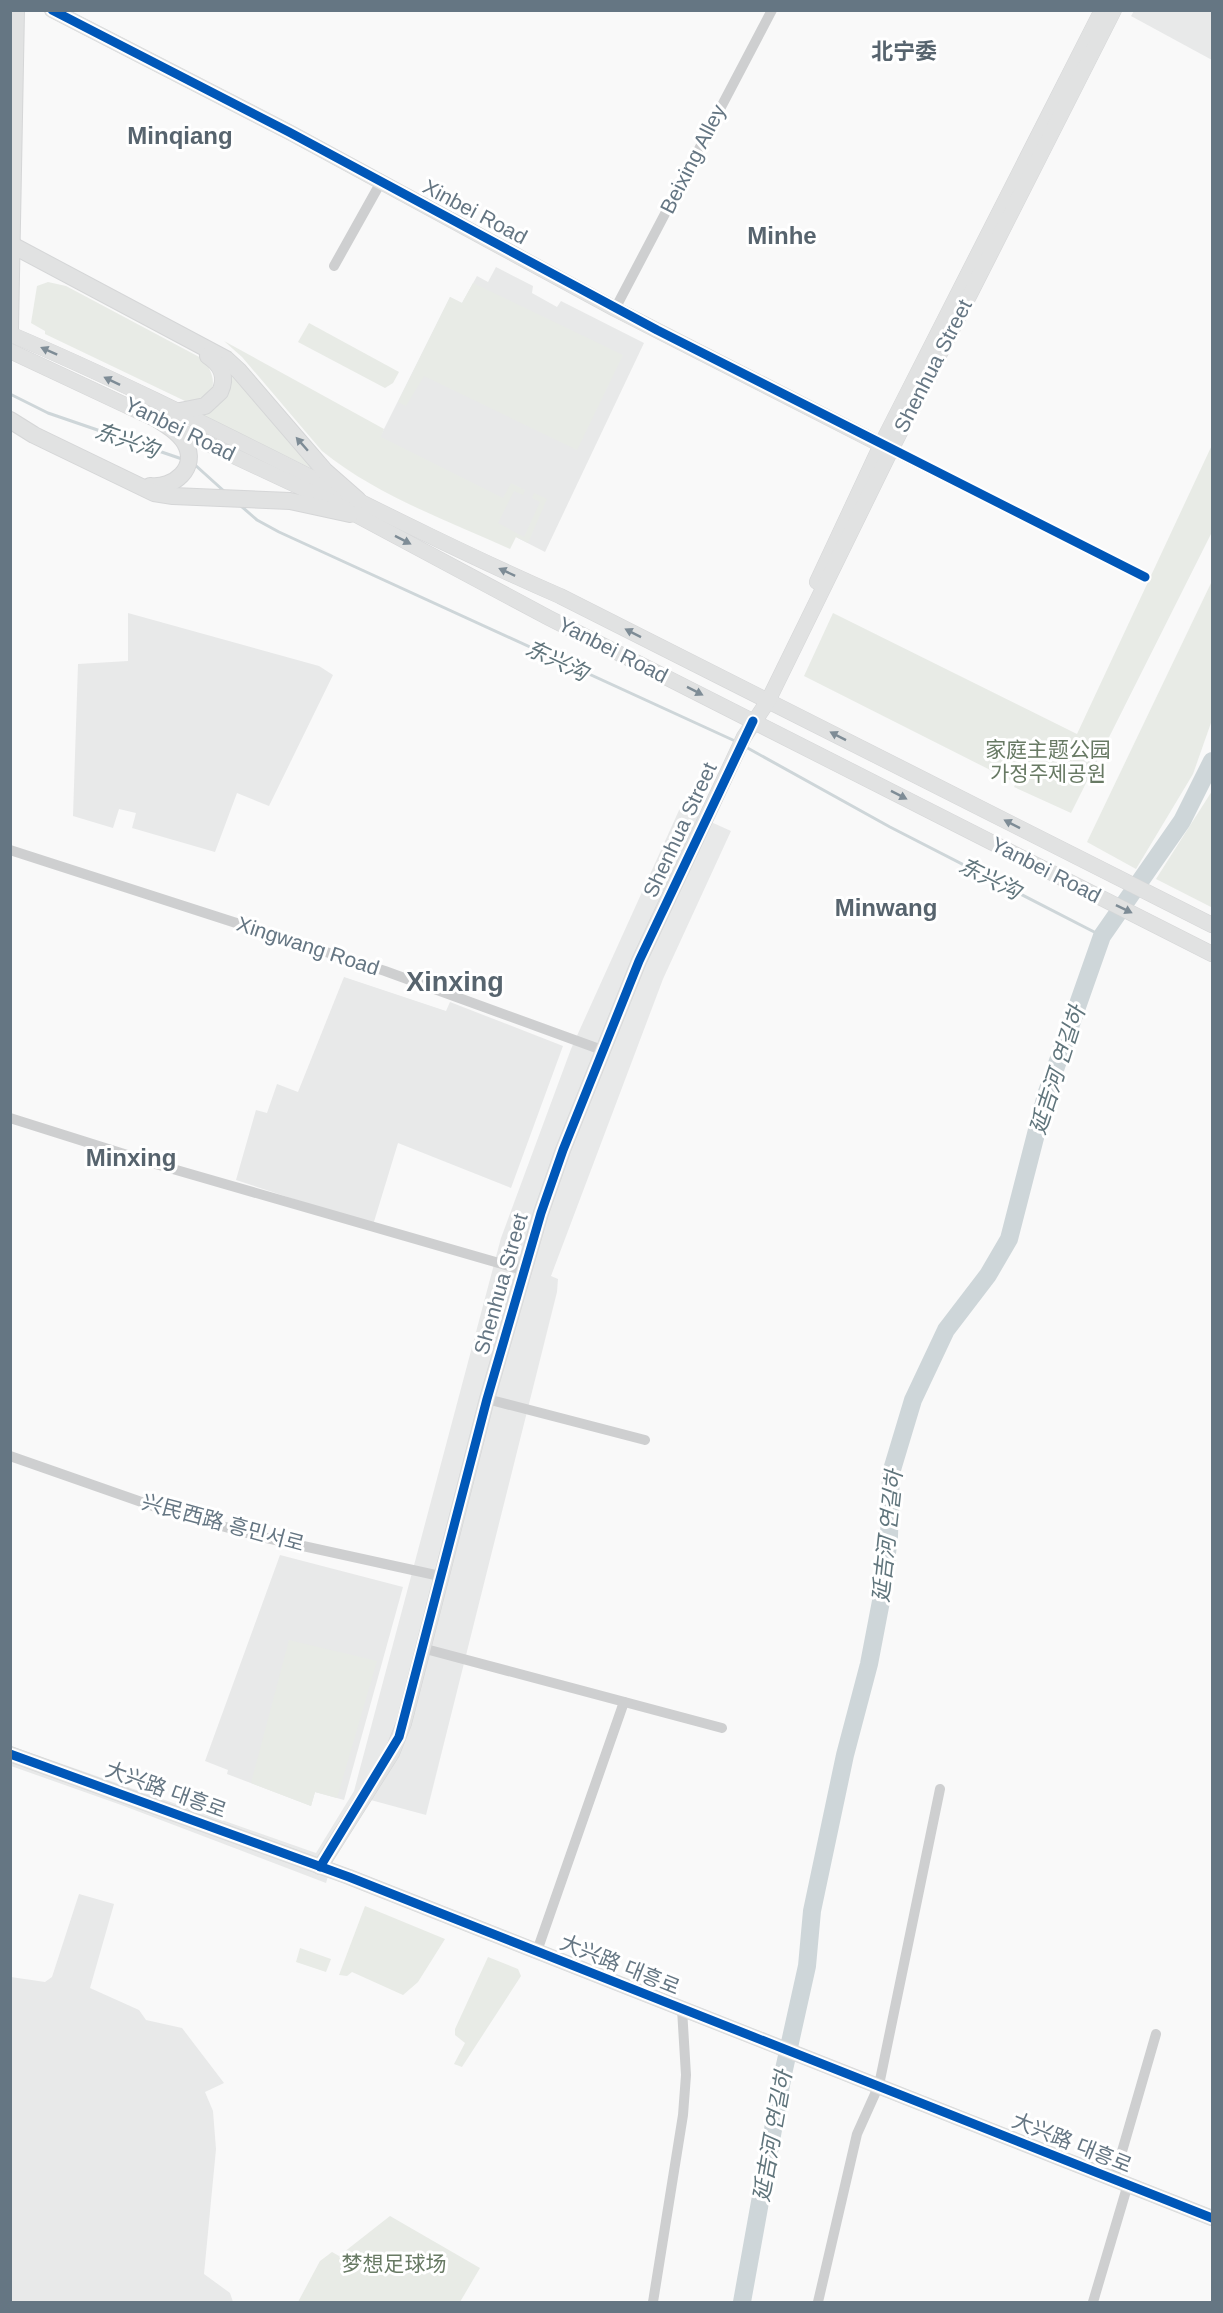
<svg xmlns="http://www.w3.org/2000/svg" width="1223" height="2313" viewBox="0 0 1223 2313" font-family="Arial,'Noto Sans SC','Noto Sans KR',sans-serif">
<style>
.built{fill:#e8e9e9}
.green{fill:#e8ebe6}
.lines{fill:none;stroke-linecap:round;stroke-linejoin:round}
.stream{stroke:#ced6d9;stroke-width:3}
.river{stroke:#ced6d9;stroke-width:18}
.secondary-casing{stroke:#d5d6d7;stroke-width:16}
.primary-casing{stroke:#d5d6d7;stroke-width:18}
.street{stroke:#cecfd0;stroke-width:10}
.secondary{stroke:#e1e2e2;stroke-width:15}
.primary{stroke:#e1e2e2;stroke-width:16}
.cycleway-casing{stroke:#fff;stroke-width:13}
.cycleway{stroke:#0057b8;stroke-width:9}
.oneway{fill:#7e8c96}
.labels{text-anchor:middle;stroke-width:6;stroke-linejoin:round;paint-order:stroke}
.street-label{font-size:21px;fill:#657683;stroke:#fff}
.park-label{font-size:21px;fill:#687a64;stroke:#fff}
.neighbourhood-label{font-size:22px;font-weight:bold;fill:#57646e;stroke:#fff}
.water-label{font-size:22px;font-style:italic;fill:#60757c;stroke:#fff}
.quarter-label{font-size:24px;font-weight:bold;fill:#57646e;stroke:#fff}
.district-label{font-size:27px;font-weight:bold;fill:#57646e;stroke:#fff}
</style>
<rect width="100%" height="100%" fill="#f9f9f9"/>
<g class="built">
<path d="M1134 11H1212V60L1131 16Z"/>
<path d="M496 267 533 286 532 293 557 307 561 301 644 343 545 552 368 461 450 297 462 303 477 276 488 282Z"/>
<path d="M128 613 319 666 333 675 269 806 237 793 215 852 132 828 136 813 119 809 113 828 73 816 78 664 128 661Z"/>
<path d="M680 808 731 831 663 979 551 1276 558 1279 557 1292 426 1815 367 1799 333 1858 326 1883 124 1806 11 1766V1746L316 1853 354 1791 501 1238 571 1049Z"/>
<path d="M344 977 446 1011 450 1002 563 1046 511 1188 398 1143 373 1225 236 1180 256 1110 267 1113 277 1084 298 1092Z"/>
<path d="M280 1555 403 1587 344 1800 315 1792 311 1806 227 1774 228 1770 205 1761Z"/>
<path d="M79 1894 114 1904 90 1988 139 2010 146 2020 182 2028 224 2083 205 2092 213 2111 216 2149 204 2274 230 2293 233 2302H11V1977L45 1982 52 1977Z"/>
</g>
<g class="green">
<path d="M48 282 66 286 203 359C220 381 216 401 185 401L45 334V331L31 323 37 286Z"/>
<path d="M473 283 623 355 577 450 424 376 406 406 398 402 450 297 462 303Z"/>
<path d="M309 323 399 372 393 383 385 388 298 342Z"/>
<path d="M224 341 384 429 381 437 503 498 511 483 525 490 523 495 514 491 498 523 524 537 540 502 532 498 534 493 547 499 528 543 516 537 510 549C446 520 376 495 322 451L242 357Z"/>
<path d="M233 376 313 469 198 414C220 410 226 398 228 377Z"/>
<path d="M1212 445V532L1071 813 1014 787 1016 783 804 676 833 613 1077 734Z"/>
<path d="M1212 581V720L1193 774 1136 869 1087 842Z"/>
<path d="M1212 791V904L1211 907 1156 879Z"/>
<path d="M289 1640 377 1661 337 1798 315 1792 311 1806 251 1783Z"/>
<path d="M365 1906 445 1939 418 1982 403 1995 352 1972 347 1976 339 1975Z"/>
<path d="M300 1948 331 1959 326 1972 296 1962Z"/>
<path d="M488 1957 518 1969 521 1976 462 2067 454 2064 465 2043 455 2035V2029Z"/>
<path d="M390 2216 480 2268 460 2302H298L320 2261 332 2252 339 2256Z"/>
</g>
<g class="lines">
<g class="stream">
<path d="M10 394 48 413 182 459"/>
<path d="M194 464 225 492"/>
<path d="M241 506 257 520 279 532 735 741"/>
<path d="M744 746 890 827 1102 936"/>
</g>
<path class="river" d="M742 2302 783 2074 807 1966 812 1911 845 1755 869 1664 882 1596 889 1536 891 1473 913 1400 946 1330 988 1275 1009 1239 1046 1095 1102 936 1182 821 1212 761"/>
<defs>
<g id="secondary">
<path d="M52 10 289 132 615 309 891 450"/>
<path d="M10 334C197 413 374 515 560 596L1212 925"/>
<path d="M10 351 332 502 549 618 1212 954"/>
<path d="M817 582 881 445 1102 10"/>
<path d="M10 1754 349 1877 1212 2218"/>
<path d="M320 1867 392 1753 404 1723 487 1399 541 1213 563 1150 639 961 744 737 768 701 891 450 1114 10"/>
</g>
<g id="primary">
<path d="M12 245 226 359 239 371 325 471 358 500"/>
<path d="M10 329 16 10"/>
<path d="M175 412 205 406 220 392C227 377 222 365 208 356"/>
<path d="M149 414C161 422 177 430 185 443 199 468 173 489 150 486"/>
<path d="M10 420 34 435 154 493 173 496 290 501 350 514"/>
</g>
</defs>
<use href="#secondary" class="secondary-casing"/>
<use href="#primary" class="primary-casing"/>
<g class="street">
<path d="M334 266 381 182"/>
<path d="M615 309 772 10"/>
<path d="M891 450 1145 577"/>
<path d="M10 850 385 971 602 1050"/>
<path d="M10 1118 159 1165 523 1270"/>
<path d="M487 1399 645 1440"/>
<path d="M10 1456 170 1512 262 1537 440 1576"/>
<path d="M422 1648 722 1728"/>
<path d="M537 1951 624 1702"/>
<path d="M1114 2179 1156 2034"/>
<path d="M653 2302 683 2115 686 2075 682 2009"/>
<path d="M818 2302 857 2134 879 2085 940 1789"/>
<path d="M1093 2302 1128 2184"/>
</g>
<use href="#secondary" class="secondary"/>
<use href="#primary" class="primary"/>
<defs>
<g id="cycleway">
<path d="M52 10 289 132 657 330 1145 577"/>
<path d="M10 1754 349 1877 1212 2218"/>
<path d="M320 1867 399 1737 487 1399 541 1213 563 1150 639 961 753 721"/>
</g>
</defs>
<use href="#cycleway" class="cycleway-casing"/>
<use href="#cycleway" class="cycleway"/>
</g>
<defs><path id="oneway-solid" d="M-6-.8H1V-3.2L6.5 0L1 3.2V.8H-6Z" transform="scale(1.5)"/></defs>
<g class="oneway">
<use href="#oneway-solid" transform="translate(49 351) rotate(-156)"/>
<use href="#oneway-solid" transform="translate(112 381) rotate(-154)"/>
<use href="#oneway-solid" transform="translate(302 444) rotate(-131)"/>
<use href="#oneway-solid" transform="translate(403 540) rotate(27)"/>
<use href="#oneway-solid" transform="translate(507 572) rotate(-155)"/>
<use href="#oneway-solid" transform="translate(633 633) rotate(-153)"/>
<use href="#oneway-solid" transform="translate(695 691) rotate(27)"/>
<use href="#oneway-solid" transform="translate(838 736) rotate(-153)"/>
<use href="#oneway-solid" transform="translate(899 795) rotate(27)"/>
<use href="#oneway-solid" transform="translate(1012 824) rotate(-153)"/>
<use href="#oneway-solid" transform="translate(1124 909) rotate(26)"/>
</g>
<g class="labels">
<g class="street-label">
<text transform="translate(693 159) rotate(-63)" y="7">Beixing Alley</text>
<text transform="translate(475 212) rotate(28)" y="7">Xinbei Road</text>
<text transform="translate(933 366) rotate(-63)" y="7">Shenhua Street</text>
<text transform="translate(180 429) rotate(26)" y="7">Yanbei Road</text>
<text transform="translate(613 650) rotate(27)" y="7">Yanbei Road</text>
<text transform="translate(680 830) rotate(-65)" y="7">Shenhua Street</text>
<text transform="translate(1046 870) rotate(27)" y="7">Yanbei Road</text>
<text transform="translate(308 946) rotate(18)" y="7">Xingwang Road</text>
<text transform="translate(501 1284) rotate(-74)" y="7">Shenhua Street</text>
<text transform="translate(223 1523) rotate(15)" y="7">兴民西路 흥민서로</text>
<text transform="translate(166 1790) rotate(20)" y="7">大兴路 대흥로</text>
<text transform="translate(620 1965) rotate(22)" y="7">大兴路 대흥로</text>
<text transform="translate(1072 2143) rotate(22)" y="7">大兴路 대흥로</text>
</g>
<g class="park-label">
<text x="1048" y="757">家庭主题公园<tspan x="1048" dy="24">가정주제공원</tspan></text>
<text x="394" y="2271">梦想足球场</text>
</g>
<g class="neighbourhood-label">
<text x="904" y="59">北宁委</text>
</g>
<g class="water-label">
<text transform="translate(127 440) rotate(19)" y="8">东兴沟</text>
<text transform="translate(557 660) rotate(25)" y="8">东兴沟</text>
<text transform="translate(990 878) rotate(27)" y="8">东兴沟</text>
<text transform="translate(1057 1070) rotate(-72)" y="8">延吉河 연길하</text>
<text transform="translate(887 1536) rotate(-84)" y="8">延吉河 연길하</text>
<text transform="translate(772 2136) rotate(-80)" y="8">延吉河 연길하</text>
</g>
<g class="quarter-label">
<text x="180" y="144">Minqiang</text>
<text x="782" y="244">Minhe</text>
<text x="886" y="916">Minwang</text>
<text x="131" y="1166">Minxing</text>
</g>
<g class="district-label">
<text x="455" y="991">Xinxing</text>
</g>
</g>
<rect width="1223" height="2313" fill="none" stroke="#657683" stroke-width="24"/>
</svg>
